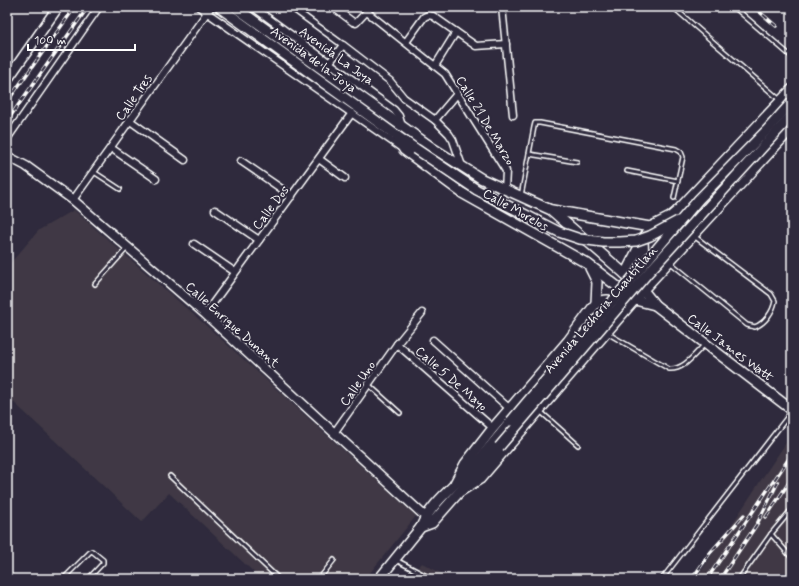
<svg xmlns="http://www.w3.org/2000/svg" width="799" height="586" viewBox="0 0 799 586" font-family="Mynerve,sans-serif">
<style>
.built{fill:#3f3844}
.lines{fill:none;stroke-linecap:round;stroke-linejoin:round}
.service-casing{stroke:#fff;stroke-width:6}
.pedestrian-casing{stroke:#fff;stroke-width:8}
.minor-casing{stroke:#fff;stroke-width:9}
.tertiary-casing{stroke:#fff;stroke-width:11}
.secondary-casing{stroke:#fff;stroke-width:12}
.service{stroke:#2f2a3d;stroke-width:3}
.pedestrian{stroke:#2f2a3d;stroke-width:5}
.minor{stroke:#2f2a3d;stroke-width:6}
.tertiary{stroke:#2f2a3d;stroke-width:8}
.secondary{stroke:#2f2a3d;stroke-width:9}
.rail-casing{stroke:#fff;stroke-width:3.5}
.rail{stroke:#2f2a3d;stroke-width:2;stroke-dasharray:6;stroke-linecap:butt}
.secondary-bridge-casing{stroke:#fff;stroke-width:12;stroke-linecap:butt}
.secondary-bridge{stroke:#2f2a3d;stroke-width:9}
.labels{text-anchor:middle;stroke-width:4;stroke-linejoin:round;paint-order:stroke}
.street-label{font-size:13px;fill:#fff;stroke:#2f2a3d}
</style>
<rect width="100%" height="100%" fill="#2f2a3d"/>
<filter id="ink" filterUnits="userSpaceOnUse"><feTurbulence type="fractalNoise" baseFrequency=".025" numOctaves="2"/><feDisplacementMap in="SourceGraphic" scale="8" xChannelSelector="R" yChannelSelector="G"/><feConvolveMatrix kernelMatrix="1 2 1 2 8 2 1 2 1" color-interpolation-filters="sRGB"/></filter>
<g filter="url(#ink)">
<g class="built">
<path d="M74 210 209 328 416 516 365 579H261L169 493 142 522 7 396V267L39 230Z"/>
<path d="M792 434V579H696L763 477Z"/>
<path d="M422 563 452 579H408Z"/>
</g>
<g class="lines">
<defs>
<g id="service">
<path d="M673 7 780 100"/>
<path d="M734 7 792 57"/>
<path d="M529 154 577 162"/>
<path d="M627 171 678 181"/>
<path d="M94 172 120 189"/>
<path d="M521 196 534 127 535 123H540L676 149 681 152 683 157 674 198"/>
<path d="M671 263 747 325 755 327C765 323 773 312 775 301L771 294 694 236"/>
<path d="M95 284 128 247"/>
<path d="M607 333 669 369C684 370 694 355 704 345"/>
<path d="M369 385 400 413"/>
<path d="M540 411 578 445"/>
<path d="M170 476 279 579"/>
<path d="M771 534 792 558"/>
<path d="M396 560 432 579"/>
<path d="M63 579 90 552 92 551 103 560V563L88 579"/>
<path d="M319 579 334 560"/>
<path d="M662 579 792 411"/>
<path d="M739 579 771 534 792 509"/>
</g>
<path id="pedestrian" d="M291 7 343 45"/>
<g id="minor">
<path d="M199 7 403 149"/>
<path d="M253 7 394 110 399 116 402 126"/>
<path d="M333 7 353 22 356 23 371 7"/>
<path d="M502 7 513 115"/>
<path d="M367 12 445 74 506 171 505 190"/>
<path d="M406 42 424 17 428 15 433 16 476 46 506 44"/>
<path d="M330 62 343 45 390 81 404 98 435 120 449 134 453 140 462 166"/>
<path d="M435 66 456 32"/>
<path d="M129 120 185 160"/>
<path d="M435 120 457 94"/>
<path d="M7 139 99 7"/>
<path d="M111 148 156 179"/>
<path d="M319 159 345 178"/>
<path d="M241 161 292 196"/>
<path d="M73 200 211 7"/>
<path d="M215 210 259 240"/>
<path d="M194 244 235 272"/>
<path d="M205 314 352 113"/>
<path d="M433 340 510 409"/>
<path d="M397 344 493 428"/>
<path d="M334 433 397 344 422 313"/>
</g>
<path id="tertiary" d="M7 156 26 166 73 200 205 314 430 521"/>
<g id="secondary">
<path d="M219 7 393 133 396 135 404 150 462 193 588 264 635 300 655 305"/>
<path d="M235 7 431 147 482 179 551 210 625 274 643 290 655 305 792 410"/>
<path d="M7 80 58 7"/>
<path d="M397 136 416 149"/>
<path d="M552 210 650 227 670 217 676 212 792 89"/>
<path d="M643 240 644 261 650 267"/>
<path d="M625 274 645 235"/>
<path d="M596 303C605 299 611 298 618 306"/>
<path d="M455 483 465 464 493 428 568 341 596 303 597 282 590 268"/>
<path d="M461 491 480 479 643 290 792 128"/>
<path d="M421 527 432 523 499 447"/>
<path d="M379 579 421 527C431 503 454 487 471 468 485 453 498 437 511 421"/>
</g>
</defs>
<use href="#service" class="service-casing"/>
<use href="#pedestrian" class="pedestrian-casing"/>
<use href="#minor" class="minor-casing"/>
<use href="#tertiary" class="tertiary-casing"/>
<use href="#secondary" class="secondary-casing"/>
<use href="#service" class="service"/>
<use href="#pedestrian" class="pedestrian"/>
<use href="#minor" class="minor"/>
<use href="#tertiary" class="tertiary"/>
<use href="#secondary" class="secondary"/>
<defs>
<g id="rail">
<path d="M754 7 776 26"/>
<path d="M7 102 75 7"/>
<path d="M7 121 88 7"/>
<path d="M766 517 792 478"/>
<path d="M692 579 710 553 744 515"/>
<path d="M707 579 792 454"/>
<path d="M720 579 757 524 778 482"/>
</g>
</defs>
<use href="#rail" class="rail-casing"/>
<use href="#rail" class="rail"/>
<defs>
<g id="secondary-bridge">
<path d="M416 149 477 190 559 232 580 239 603 242H620L636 241 650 236 678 221"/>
<path d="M511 421 699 199 766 131 792 102"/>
<path d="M499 447 647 274 792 115"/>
</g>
</defs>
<use href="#secondary-bridge" class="secondary-bridge-casing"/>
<use href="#secondary-bridge" class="secondary-bridge"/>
</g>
</g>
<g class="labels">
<g class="street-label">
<text transform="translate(337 55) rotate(36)" y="5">Avenida La Joya</text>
<text transform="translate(314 59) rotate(36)" y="5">Avenida de la Joya</text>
<text transform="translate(133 97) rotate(-55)" y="5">Calle Tres</text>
<text transform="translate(486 120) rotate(59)" y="5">Calle 21 De Marzo</text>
<text transform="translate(270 207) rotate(-53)" y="5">Calle Dos</text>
<text transform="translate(516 209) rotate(29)" y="5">Calle Morelos</text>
<text transform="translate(600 309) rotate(-49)" y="5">Avenida Lecheria Cuautitlan</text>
<text transform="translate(233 324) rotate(42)" y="5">Calle Enrique Dunant</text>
<text transform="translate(731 347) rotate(37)" y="5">Calle James Watt</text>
<text transform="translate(452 378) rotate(41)" y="5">Calle 5 De Mayo</text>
<text transform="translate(357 383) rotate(-55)" y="5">Calle Uno</text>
</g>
</g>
<rect width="799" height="586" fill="none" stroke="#2f2a3d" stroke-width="24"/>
<rect x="12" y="12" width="775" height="562" fill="none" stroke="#fff" stroke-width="1.5" filter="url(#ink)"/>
<path d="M28 44v6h107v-6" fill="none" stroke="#ffffff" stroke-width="2"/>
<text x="34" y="44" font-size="12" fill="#ffffff" stroke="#2f2a3d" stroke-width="3" paint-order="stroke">100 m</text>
</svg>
